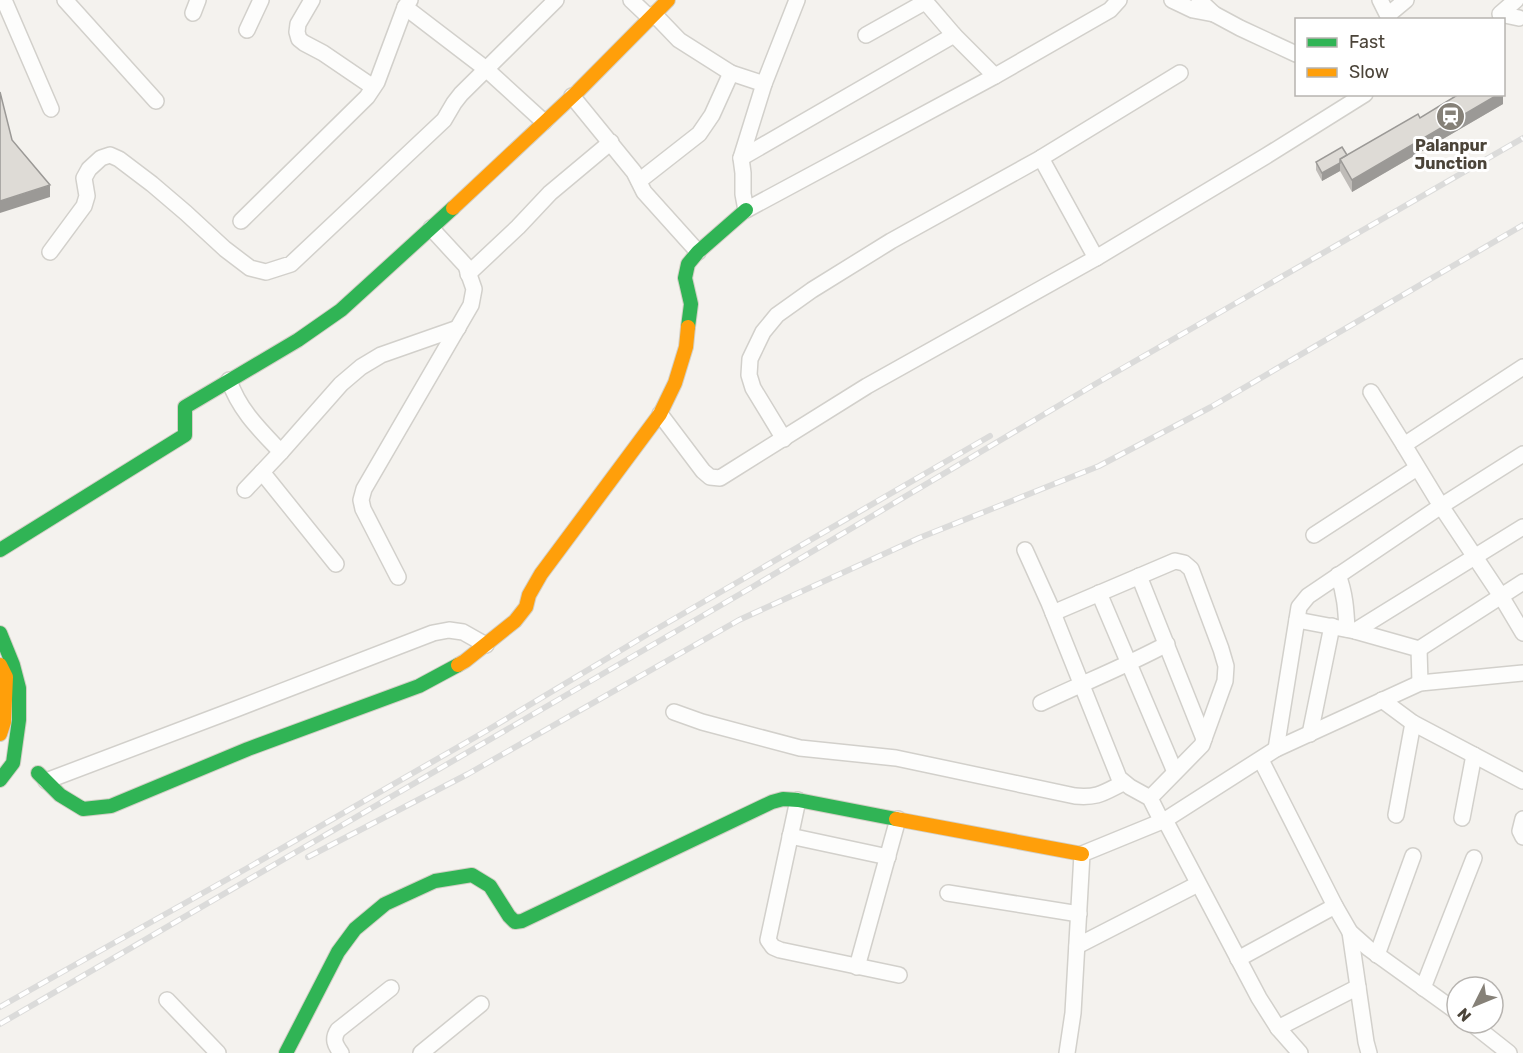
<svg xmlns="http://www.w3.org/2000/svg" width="1523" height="1053" viewBox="0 0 1523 1053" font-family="Rubik,sans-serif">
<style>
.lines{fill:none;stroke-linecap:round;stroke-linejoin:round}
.street-casing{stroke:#d2d0cb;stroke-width:18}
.fast-casing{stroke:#d3cfc5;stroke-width:16}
.slow-casing{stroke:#d3cfc5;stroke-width:16}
.street{stroke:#fdfdfc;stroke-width:15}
.fast{stroke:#30b455;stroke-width:14}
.slow{stroke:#ff9f0a;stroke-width:14}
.rail-casing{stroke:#dbdbda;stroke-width:6}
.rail{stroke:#fff;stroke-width:4;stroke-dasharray:11;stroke-linecap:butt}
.wall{fill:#bfbcb8}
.shaded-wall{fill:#9b9996}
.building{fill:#dedbd6;stroke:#9b9996;stroke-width:1.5}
.labels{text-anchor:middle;stroke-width:6;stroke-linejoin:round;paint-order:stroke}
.poi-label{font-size:16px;font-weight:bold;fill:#4b4439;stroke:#fff}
</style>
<rect width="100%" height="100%" fill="#f4f2ee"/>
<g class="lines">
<defs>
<g id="street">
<path d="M4 0 51 109"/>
<path d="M65 0 156 101"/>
<path d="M312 0 298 24 297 32 299 39 304 43 323 53 373 87"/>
<path d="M631 0 650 18"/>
<path d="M797 0 764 84 741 158 743 173V194L746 210 995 76 1110 10 1119 0"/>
<path d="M924 0 954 35 995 76"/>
<path d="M1172 0 1193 10 1214 14"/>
<path d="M1199 0 1214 14 1240 28 1296 54"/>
<path d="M1380 0 1390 20"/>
<path d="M1516 0 1500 14 1519 18"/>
<path d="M405 7 486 69 544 122"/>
<path d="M193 13 198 0"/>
<path d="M654 14 679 40 731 73 764 84"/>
<path d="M1388 15 1406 0"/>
<path d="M247 30 261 0"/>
<path d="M866 35 925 2"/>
<path d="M572 96 634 172 644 192 698 252"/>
<path d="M741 158 954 35"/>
<path d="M1041 158 1096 258"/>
<path d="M639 181 699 134 712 115 731 73"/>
<path d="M241 221 367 97 377 82 405 7 410 0"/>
<path d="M50 252 84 206 87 196 84 178 89 169 101 158 110 155 119 159 152 184 186 213 225 249 250 268 266 272 291 264 444 120 454 103 461 94 556 0"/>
<path d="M468 274 518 227 550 193 611 142"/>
<path d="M229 380C239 410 260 430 281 452"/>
<path d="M1371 392 1404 445"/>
<path d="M660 414 703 471 710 477 720 478 867 386 1096 258 1266 156 1365 94"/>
<path d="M784 439 753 388 749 375 750 359 763 332 777 315 812 290 891 241 1041 158 1180 73"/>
<path d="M1523 454 1441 506 1501 596 1523 633"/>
<path d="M262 472 336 564"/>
<path d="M245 490 281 452 341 384 361 367 381 355 458 328"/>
<path d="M1314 535 1417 468"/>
<path d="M1025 550 1049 603 1119 778 1130 787 1150 798 1162 822"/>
<path d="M1338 575C1345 593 1346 610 1347 629"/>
<path d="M1139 576 1204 739 1202 745 1150 798"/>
<path d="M398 577 363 509 361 500 364 489 471 305 474 289 466 266 431 228"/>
<path d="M1099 593 1175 772"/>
<path d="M1053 613 1175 561 1184 563 1191 569 1221 649 1226 666 1225 681 1204 739"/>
<path d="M1297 620 1355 631 1419 649 1420 683"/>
<path d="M1355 631 1523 527"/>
<path d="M1419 649 1523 582"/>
<path d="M1382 700 1413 723 1523 781"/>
<path d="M1041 703C1083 683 1126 666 1167 644"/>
<path d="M674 712 702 722 800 748 896 758 1075 796C1098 798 1103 793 1123 783"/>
<path d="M1310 734 1332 626"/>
<path d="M1276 749 1299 607 1308 596 1441 506 1404 445 1523 367"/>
<path d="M1261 760 1335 906 1350 932 1368 948 1457 1012"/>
<path d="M46 781 236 709 433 633 449 630 463 632 486 645"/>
<path d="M798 800 768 940 773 947 780 950 899 975"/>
<path d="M1396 815 1413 723"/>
<path d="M1462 818 1474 755"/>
<path d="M1523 819 1520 831 1523 837"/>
<path d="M1165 820 1259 998 1278 1028 1300 1053"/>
<path d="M790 836 888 857"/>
<path d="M948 893 1079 914"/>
<path d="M1350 932 1366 1042 1369 1053"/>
<path d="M1077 946 1198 884"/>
<path d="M1377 955 1413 856"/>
<path d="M1238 959 1335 906"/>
<path d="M857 967 898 819"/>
<path d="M1423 988 1474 858"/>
<path d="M167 1000 218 1053"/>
<path d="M1471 1023 1509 1053"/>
<path d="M1278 1028 1358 987"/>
<path d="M341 1053C335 1045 332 1039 338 1030L391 988"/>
<path d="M421 1053 481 1004"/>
<path d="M1067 1053 1073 1013 1082 854 1165 820 1276 749 1420 683 1523 673"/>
</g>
<g id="fast">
<path d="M688 327 691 304 685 278 688 264 698 252 746 210"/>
<path d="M0 550 185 435V407L298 340 341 310 453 208"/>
<path d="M0 633 13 665 19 688V720L13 763 0 780"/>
<path d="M38 773 60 795 83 809 111 806 248 749 419 686 458 665"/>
<path d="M286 1053 338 952 355 929 385 904 435 881 472 875 490 886 509 916 515 922 522 921 772 802 783 799 798 800 896 819"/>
</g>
<g id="slow">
<path d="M453 208 578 91 668 0"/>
<path d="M0 665 6 677 4 722 0 734"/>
<path d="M458 665 465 661 515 621 526 607 529 595 541 574 660 414 675 383 686 347 688 327"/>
<path d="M896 819 1082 854"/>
</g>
</defs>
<use href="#street" class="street-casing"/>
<use href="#fast" class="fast-casing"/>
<use href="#slow" class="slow-casing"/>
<use href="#street" class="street"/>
<use href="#fast" class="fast"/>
<use href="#slow" class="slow"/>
<defs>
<g id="rail">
<path d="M308 857 468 774 739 620 919 538 1099 466 1211 407 1523 225"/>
<path d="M0 1007 251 866 486 731 648 634 990 436"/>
<path d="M0 1024 754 586 1097 383 1523 138"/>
</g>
</defs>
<use href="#rail" class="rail-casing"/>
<use href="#rail" class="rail"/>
</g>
<path class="wall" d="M1503 94V104L1352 192 1340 171 1322 181 1316 170V162L1347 155 1420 118Z"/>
<g class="shaded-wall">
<path d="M1499 94H1503V104L1352 192V180Z"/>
<path d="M1340 163V171L1322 181V173Z"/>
<path d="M50 185V197L0 213V201Z"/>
</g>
<g class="building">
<path d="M0 92 12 140 50 185 0 201Z"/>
<path d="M1459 94H1499L1352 180 1340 159 1418 114 1420 118Z"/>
<path d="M1342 147 1347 155 1340 159V163L1322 173 1316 162Z"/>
</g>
<defs>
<symbol id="station-disc" viewBox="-11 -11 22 22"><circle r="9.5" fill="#868178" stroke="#fff"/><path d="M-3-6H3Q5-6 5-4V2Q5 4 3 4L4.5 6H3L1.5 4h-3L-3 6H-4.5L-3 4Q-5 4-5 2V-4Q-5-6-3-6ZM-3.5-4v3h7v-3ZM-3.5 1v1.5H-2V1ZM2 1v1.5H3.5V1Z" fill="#fff"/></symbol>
</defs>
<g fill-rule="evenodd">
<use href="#station-disc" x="1434" y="100" width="33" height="33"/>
</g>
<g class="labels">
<g class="poi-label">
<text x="1451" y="151">Palanpur<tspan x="1451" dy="18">Junction</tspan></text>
</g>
</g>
<rect x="1295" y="18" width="210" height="78" fill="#ffffff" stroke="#b7b4b0" stroke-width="1.5"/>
<rect x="1307" y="38" width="30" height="9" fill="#30b455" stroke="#b7b4b0" stroke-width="1.5"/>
<text x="1349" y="48" font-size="18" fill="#4b4439">Fast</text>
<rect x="1307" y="68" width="30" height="9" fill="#ff9f0a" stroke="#b7b4b0" stroke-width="1.5"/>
<text x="1349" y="78" font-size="18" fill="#4b4439">Slow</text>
<g transform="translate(1475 1005) rotate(227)"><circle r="28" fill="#ffffff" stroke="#b7b4b0" stroke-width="1.5"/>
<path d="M0-4.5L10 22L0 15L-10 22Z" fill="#868178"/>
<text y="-9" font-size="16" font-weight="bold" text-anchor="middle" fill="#4b4439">N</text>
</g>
</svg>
